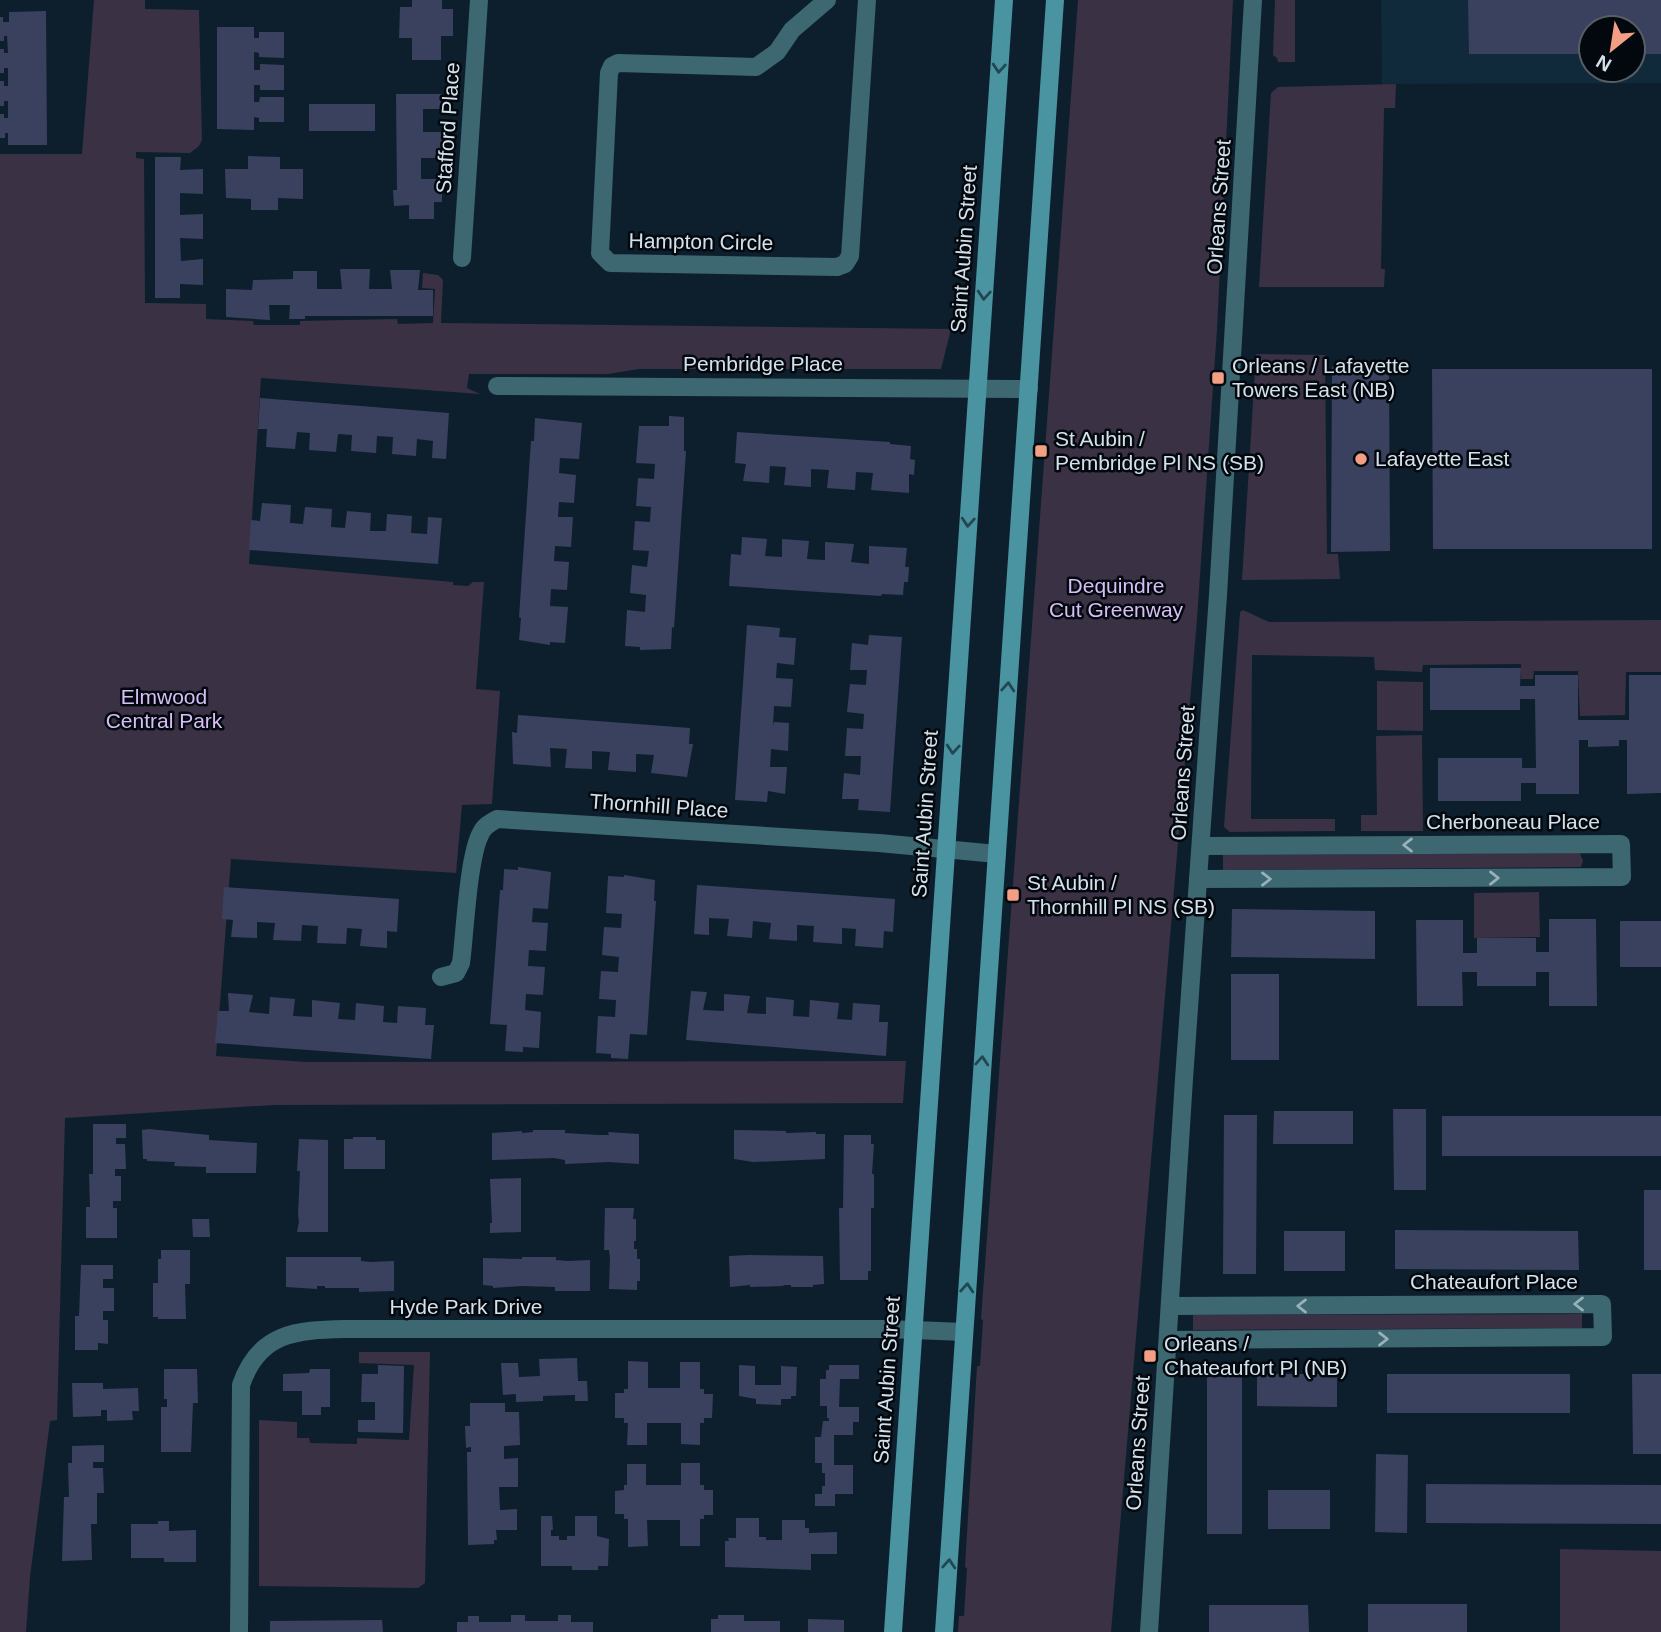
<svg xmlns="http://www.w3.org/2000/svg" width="1661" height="1632" viewBox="0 0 1661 1632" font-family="Helvetica,sans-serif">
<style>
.built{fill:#10293b;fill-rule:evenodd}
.green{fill:#3a3144}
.building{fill:#3a415e}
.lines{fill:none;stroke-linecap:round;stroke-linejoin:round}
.minor{stroke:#3d6871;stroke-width:18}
.secondary{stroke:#4a93a1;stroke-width:18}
.oneway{stroke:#234750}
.oneway2{stroke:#98b1ba}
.poi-dot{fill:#f39f85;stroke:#03080e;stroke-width:2.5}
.labels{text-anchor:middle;stroke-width:5;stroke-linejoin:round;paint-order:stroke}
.street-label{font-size:21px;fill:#d5e1ea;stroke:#03080e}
.poi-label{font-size:21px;fill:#d5e1ea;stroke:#03080e;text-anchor:start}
.park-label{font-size:21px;fill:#d7bef6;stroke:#03080e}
</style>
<rect width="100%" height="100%" fill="#0d1f2d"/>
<path class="built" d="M1381 0H1661V83L1382 84ZM1591 28H1633V70H1591Z"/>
<g class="green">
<path d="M94 0H145V9L199 10 202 140 199 146 190 153 136 152V158L144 159 145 303 206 304V319L253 321 254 325H300V321L397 319 398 324 433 323 435 289 422 288 423 273 438 275 443 280 441 323 951 329 941 369H639L608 374H469L467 388 480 394 261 378 249 564 453 582V585L468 586 473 582H484L476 689 500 691 492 804 462 805 456 873 231 859 216 1056 306 1062 906 1061 903 1103 274 1105 65 1118 57 1420 50 1421 30 1577 26 1632H0V154H82Z"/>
<path d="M1078 0H1233L1217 329 1197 619 1111 1632H958L959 1616H964L967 1568 965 1567 977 1366H980L983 1320 981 1319Z"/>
<path d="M1275 0H1295V62H1278L1277 58 1273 55Z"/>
<path d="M1396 84 1395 108H1384L1381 269H1385L1384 287H1259L1271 93 1278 87Z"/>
<path d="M1256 354 1325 355 1327 554H1338L1340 579 1242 580Z"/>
<path d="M1243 610 1269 622 1661 620V672H1626L1625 715 1580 716 1578 671H1534L1533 679H1521V664L1423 665 1422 672 1375 670 1374 657 1252 655 1251 819H1335V831L1230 832 1224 827 1240 612Z"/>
<path d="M1377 681 1423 682V731L1377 730Z"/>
<path d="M1422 735 1423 831H1361V815H1377L1376 736Z"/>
<path d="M1580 853 1583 861 1581 867 1223 870V855Z"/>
<path d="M1539 892 1540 937 1474 938V893Z"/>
<path d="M1582 1314V1328L1193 1330V1315Z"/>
<path d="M359 1352H430L425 1583 418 1588 259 1586V1420L297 1422V1438H309L310 1443 357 1444V1438L409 1440 414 1365 359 1363Z"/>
<path d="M1560 1549 1661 1551V1632H1560Z"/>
</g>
<g class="building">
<path d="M412 0H442V9H453V36H441V60H412V38H399L400 7H412Z"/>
<path d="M1468 0H1661V54H1633V28H1591V54H1469Z"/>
<path d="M46 11 47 145H8V133H5V138H0V114H4V118H8V101H4V106H0V81H4V86H8V68H4V73H0V49H4V53H8L7 36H4V41H0V17H3V22H9V12Z"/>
<path d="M217 27H254V38H259V32H284V58L259 57V53L254 52V70H260V64L284 65V90H260V85H254V102H259L260 97H284V122H259V118L254 117V130L217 129Z"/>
<path d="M396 94H442V109H423V132H443V158H421V179H442V202H434V219H409V205L394 206 393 190H397Z"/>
<rect x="309" y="104" width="66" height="27"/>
<path d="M248 156 280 157V169H303V199L278 198V210H251V199L226 198 225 169H248Z"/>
<path d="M155 157H181L180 170 203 169V194L180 193V215L203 214V239L180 238 181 261 203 259V285L180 284V298H155Z"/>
<path d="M340 269H370L369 289H392L390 270H420L418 290H433V316H305V319H289L290 305H269L270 320 226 317V289L252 290 253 280 293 279V271H317V289H342Z"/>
<path d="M1389 366 1390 551 1331 552 1332 367Z"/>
<path d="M1432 369H1652V549H1433Z"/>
<path d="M260 398 449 413 446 459 432 458 433 441 417 439 416 456 392 454 393 437 377 436 376 453 351 451 352 435 338 434 336 452 309 450 310 433 297 432 295 449 266 447 267 429H258Z"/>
<path d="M669 416 684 417V451H686L674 628 672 627 671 649 640 650V647L625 646 627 610 645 612 646 595 630 593 632 565 647 567 649 551 633 550 635 521 650 522 651 507 636 506 638 478 654 479 655 464 636 463 639 426H669Z"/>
<path d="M535 418 582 423 579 459 560 458 559 473 576 475 574 503 559 502 558 517H573L571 547 555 546 554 561 569 562 567 590 551 589 550 606 568 607 565 643 550 642V645L519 640 521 618 519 617 531 441H534Z"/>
<path d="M737 432 890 442V444L911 446 910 459 915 460 914 475 909 474V493L871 490 873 473 856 472 855 490 827 488 829 470 811 469V487L784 485 786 467 770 466 769 483 743 481 746 464 735 463Z"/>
<path d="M262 503 291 505 290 523 303 524 305 507 332 509 331 527 345 528 347 511 371 513 370 531H386L387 514 412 516 411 533 427 534 428 517 442 518 438 564 249 550 251 520 260 521Z"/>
<path d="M742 537 767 539 765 556 782 557V539L809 541 807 559 825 560V542L854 544 851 562 869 564V546L907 548 905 567H909L908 582H904L903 595 882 594 881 596 729 586 731 554 741 555Z"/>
<path d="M747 625 780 628 779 637 796 638 794 665 777 663 776 678 793 679 791 707 774 706 773 726 774 722 789 723 788 751 771 749 770 767H787L785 794 768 791 767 802 735 800Z"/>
<path d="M869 635 902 637 890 812 858 810 859 799H842L844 773 860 775 861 756H845L847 728 863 729 864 714 847 712 850 684 866 685 867 670H850L852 643 868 645Z"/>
<path d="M1430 668H1521L1520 686H1535V675H1578V720H1629V675H1661V793L1627 794V740H1619V746L1588 747V740H1579V794H1536V783H1521V801H1438V758H1522V768H1536L1535 699H1520V710H1430Z"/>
<path d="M518 715 690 728 689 744H693L687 777 651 773 654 755 636 754V772L608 770 610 752 592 751V769L565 768 567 749 550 748 551 767 513 764 512 732 517 733Z"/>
<path d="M518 867 551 872 548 909 533 908 532 922 548 923 546 951 529 950 528 966 545 967 543 995 526 994 525 1010 541 1012 539 1048 523 1047V1052L505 1051 507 1025 490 1024 500 890H503L504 869 518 870Z"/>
<path d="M624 875 655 880 654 901H656L647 1035 630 1034 628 1059 611 1058V1054L596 1053 598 1016 615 1017 616 1000 599 999 601 971 618 972 619 957 602 955 604 927 621 928 622 914 606 913 608 876 624 877Z"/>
<path d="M697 885 895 899 893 932 884 931 883 948 855 946 856 929 842 928V944L813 942 814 926 797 925V941L769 939 771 923 753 921 752 938 727 936 729 919 709 918V935L694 934Z"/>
<path d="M224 887 399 899 397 932 387 931V948L360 946 362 929 347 928 346 944 317 943 318 926 302 925 301 941 273 940 275 923 257 922V938L231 937 233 920 222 919Z"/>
<path d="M1232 909 1375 911V959L1231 957Z"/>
<path d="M1549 919H1596L1597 1006H1549V972H1536V986H1477V972H1462L1463 1006H1417L1416 920H1463V953H1477V938H1536V952H1549Z"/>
<rect x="1620" y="921" width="41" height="46"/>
<rect x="1231" y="974" width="48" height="86"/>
<path d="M691 991 707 992 703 1010 724 1011V994L750 996 747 1013 766 1014V997L794 1000 793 1016 809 1017 810 1000 839 1003 837 1019 852 1020 853 1003 880 1005 879 1022H888L886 1056 686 1040Z"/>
<path d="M228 993 253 995 249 1012 269 1014 270 997 295 999 293 1016 312 1017V1000L340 1003 338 1019 355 1020 356 1003 384 1006 383 1022 397 1023 398 1006 426 1008 425 1025H434L431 1059 215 1043 218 1011H229Z"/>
<path d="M1393 1109H1426V1190H1394Z"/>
<path d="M1274 1111H1353V1144H1273Z"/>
<path d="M1224 1115H1257L1256 1274H1223Z"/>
<rect x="1442" y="1116" width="219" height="40"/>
<path d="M93 1124H126V1138H116V1144H125L126 1169H115V1176H121V1201H113V1208H117V1238H86V1207H90L89 1174H93Z"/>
<path d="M149 1129 209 1135V1140L257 1143 256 1173H206V1167L174 1166 175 1162 147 1161V1159H143L142 1130Z"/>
<path d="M533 1130H565V1133L599 1135H609L608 1132 639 1134V1164L609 1162 565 1164V1160L554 1158 492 1160V1133L522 1131V1133L533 1132Z"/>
<path d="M734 1130 786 1131V1133L816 1132V1134H825V1159L753 1162 734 1159Z"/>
<path d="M844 1135H871V1144H874L872 1174H874V1208H871V1271H868V1280H840L839 1208H843Z"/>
<path d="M353 1137H376V1140H385V1169H344V1139H353Z"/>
<path d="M299 1139 328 1140V1232H297L299 1222 298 1214 300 1171H297Z"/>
<path d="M521 1178V1232L490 1233V1223H492L490 1179Z"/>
<rect x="1644" y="1190" width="17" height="80"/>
<path d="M605 1208H634L633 1219H636V1241H634V1249H637V1259H640V1281H637V1290L609 1289 610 1259 609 1250H604Z"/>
<path d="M192 1219H209L210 1237H193Z"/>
<path d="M1395 1230 1578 1231 1579 1270 1395 1269Z"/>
<rect x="1284" y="1231" width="61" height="40"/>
<path d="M161 1250H190V1284H185L186 1319H158V1317H153V1283H158V1259H161Z"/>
<path d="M749 1255 823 1256 824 1284 813 1285V1287H791V1285H784L783 1286 750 1287V1285L730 1287 729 1256Z"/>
<path d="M286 1257H361V1261L371 1262 394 1261V1291L359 1292V1288H325V1286H317V1289L286 1287Z"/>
<path d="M522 1257H556V1260L568 1261 590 1260V1291H555V1287L522 1286 493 1288V1286L483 1285V1258L522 1259Z"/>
<path d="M81 1265H113V1279H103V1288H114V1311H103V1320H108V1344L98 1343V1350H75V1316H79Z"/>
<path d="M577 1358 578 1381H587L588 1401H575V1395L543 1396V1401L516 1402V1394L503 1395 501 1363H518L519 1377 540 1376 539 1359Z"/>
<path d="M628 1361 648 1362V1388H680V1362H700V1389H704V1394H713L712 1418H704V1423H700V1445L681 1444V1423H647V1445H627L628 1423H624V1418H615V1393H624V1389H628Z"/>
<path d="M378 1365 404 1366 403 1433 358 1432V1420H375V1402H361L362 1374H378Z"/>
<path d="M739 1365 755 1366V1385H781V1366L797 1367 796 1396H791V1399H781V1405L756 1404V1399L739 1396Z"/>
<path d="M829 1365H859V1379H840L839 1407H859V1422H853V1435H834V1465H853V1494H835V1506H815V1494H822V1486H825V1473H822V1463H815V1437H821L823 1421H829V1418H827V1406H820V1379H826V1370H829Z"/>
<path d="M164 1369H197L198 1403H193L191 1452H161V1407H167V1399H164Z"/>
<path d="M310 1369H330V1407H321V1415H302V1391H283V1374L309 1373Z"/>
<path d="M1257 1374H1337V1407L1257 1406Z"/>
<rect x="1387" y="1374" width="183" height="39"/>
<path d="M1632 1374H1661V1454H1633Z"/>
<rect x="1207" y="1377" width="35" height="157"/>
<path d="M72 1383H103V1389L138 1388 139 1411H132L133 1420 107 1421V1410H101V1416L73 1417Z"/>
<path d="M470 1403H505V1412H519L520 1445 504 1446V1459L518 1458V1487H499L500 1510 517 1509V1530H496L497 1540H494V1544L468 1545 467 1452H471V1447L466 1448 465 1426H470Z"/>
<path d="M104 1445V1462H93V1468H103L104 1493H97V1524H91L92 1560 62 1561 64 1497H69L68 1463H72V1446Z"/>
<path d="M1376 1454 1408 1455 1407 1533 1375 1532Z"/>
<path d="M681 1463H700V1485H704V1490H713V1515H704V1519H700V1546H680V1520H647L648 1546 628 1547V1519H624V1514H615V1491L624 1490V1485H627V1464H646V1485H681Z"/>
<path d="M1426 1484 1661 1485V1524L1426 1523Z"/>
<rect x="1268" y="1490" width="62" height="39"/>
<path d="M541 1516H552L553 1530H551V1536H559V1540H567V1536H575V1516H597V1536L609 1539 608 1566H598V1570H572V1566H541Z"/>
<path d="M736 1518H759V1537H766V1540H782V1520H805V1528H809V1533L837 1532V1554H811V1570L725 1567V1541H729L728 1538H736Z"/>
<path d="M158 1521H169V1531L196 1530V1562H164V1558H131V1524H158Z"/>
<rect x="1368" y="1604" width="99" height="28"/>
<path d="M1209 1605H1308L1309 1632H1209Z"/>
<path d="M511 1615H525V1621H558V1615H571V1622H593V1632H457V1622H468V1616H479V1622H511Z"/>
<path d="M718 1615H744V1621H780V1632H711V1619H718Z"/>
<path d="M808 1619 844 1620V1632H808Z"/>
<path d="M382 1620 383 1632H270V1621Z"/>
</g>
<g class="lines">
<g class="minor">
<path d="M827 0 792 30 777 52 756 67 618 63 612 66 609 73 600 253 610 263 837 267 845 264 850 256 867 0"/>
<path d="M462 258 479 0"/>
<path d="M497 386 1029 389"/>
<path d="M1198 879 1622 877 1621 844 1201 846"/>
<path d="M441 977 456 973 461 963C465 934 468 856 481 833 484 826 490 823 497 819L879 843 997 854"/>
<path d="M1168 1340 1603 1337 1602 1304 1170 1306"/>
<path d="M239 1632 241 1385C259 1332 297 1330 345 1329H888L964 1332"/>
<path d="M1149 1632 1184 1079 1218 595 1253 0"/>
</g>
<g class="secondary">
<path d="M893 1632 1004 0"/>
<path d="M944 1632 1055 0"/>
</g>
</g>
<defs><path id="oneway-chevron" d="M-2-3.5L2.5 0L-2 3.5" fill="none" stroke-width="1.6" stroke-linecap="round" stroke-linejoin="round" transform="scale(1.75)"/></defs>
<g class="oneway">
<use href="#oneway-chevron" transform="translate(999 68) rotate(94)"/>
<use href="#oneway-chevron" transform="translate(984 295) rotate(94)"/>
<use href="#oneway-chevron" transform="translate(968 522) rotate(94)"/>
<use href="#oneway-chevron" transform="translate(1008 687) rotate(-86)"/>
<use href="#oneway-chevron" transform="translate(953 749) rotate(94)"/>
<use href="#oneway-chevron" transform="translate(982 1061) rotate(-86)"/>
<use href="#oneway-chevron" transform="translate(967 1288) rotate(-86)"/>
<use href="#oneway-chevron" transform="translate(949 1564) rotate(-86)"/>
</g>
<g class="oneway2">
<use href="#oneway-chevron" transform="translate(1408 845) rotate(180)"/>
<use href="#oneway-chevron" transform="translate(1494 878)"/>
<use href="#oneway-chevron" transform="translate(1266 879)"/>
<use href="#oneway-chevron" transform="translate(1579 1304) rotate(180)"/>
<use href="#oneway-chevron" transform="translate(1302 1306) rotate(180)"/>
<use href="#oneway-chevron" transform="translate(1383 1339)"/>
</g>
<g class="poi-dot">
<rect x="1211" y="371" width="14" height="14" rx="3.5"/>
<rect x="1034" y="444" width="14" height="14" rx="3.5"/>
<circle cx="1361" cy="459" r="7"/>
<rect x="1006" y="888" width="14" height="14" rx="3.5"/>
<rect x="1143" y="1349" width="14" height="14" rx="3.5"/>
</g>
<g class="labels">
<g class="street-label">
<text transform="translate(448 128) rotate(-86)" y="7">Stafford Place</text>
<text transform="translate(1219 207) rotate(-86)" y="7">Orleans Street</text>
<text transform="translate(701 242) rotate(1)" y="7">Hampton Circle</text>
<text transform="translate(964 249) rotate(-86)" y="7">Saint Aubin Street</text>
<text x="763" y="371">Pembridge Place</text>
<text transform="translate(1183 773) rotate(-86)" y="7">Orleans Street</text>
<text transform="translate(659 806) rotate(4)" y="7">Thornhill Place</text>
<text transform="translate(925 814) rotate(-86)" y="7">Saint Aubin Street</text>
<text x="1513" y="829">Cherboneau Place</text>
<text x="1494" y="1289">Chateaufort Place</text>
<text x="466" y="1314">Hyde Park Drive</text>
<text transform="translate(887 1380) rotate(-86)" y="7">Saint Aubin Street</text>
<text transform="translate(1138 1443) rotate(-86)" y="7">Orleans Street</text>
</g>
<g class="poi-label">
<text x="1232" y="373">Orleans / Lafayette<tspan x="1232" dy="24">Towers East (NB)</tspan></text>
<text x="1055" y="446">St Aubin /<tspan x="1055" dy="24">Pembridge Pl NS (SB)</tspan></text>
<text x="1375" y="466">Lafayette East</text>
<text x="1027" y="890">St Aubin /<tspan x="1027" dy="24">Thornhill Pl NS (SB)</tspan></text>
<text x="1164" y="1351">Orleans /<tspan x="1164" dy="24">Chateaufort Pl (NB)</tspan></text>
</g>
<g class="park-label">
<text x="1116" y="593">Dequindre<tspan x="1116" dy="24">Cut Greenway</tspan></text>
<text x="164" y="704">Elmwood<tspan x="164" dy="24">Central Park</tspan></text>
</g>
</g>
<g transform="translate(1612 49) rotate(210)"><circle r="33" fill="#03080e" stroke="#575f66" stroke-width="2"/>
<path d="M0-5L12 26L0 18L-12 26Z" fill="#f39f85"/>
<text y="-10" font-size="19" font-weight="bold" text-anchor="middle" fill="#d5e1ea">N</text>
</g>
</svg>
